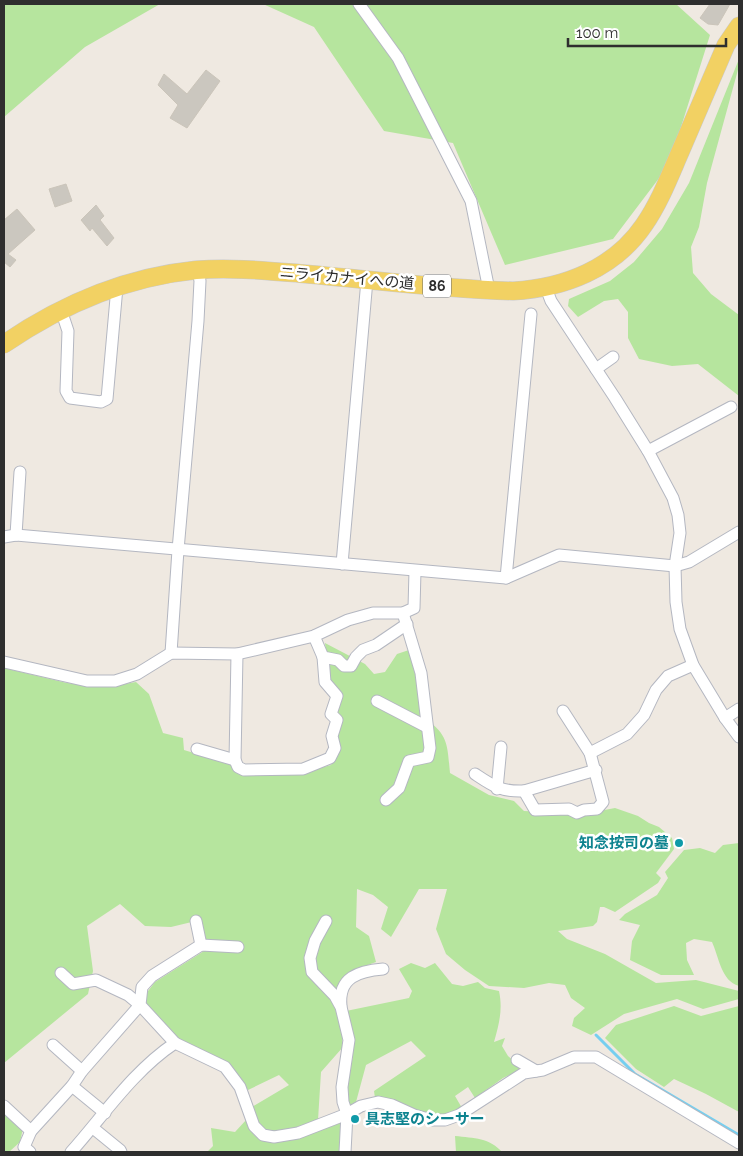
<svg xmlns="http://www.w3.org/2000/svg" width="743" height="1156" viewBox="0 0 743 1156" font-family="Raleway,'Noto Sans JP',sans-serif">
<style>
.green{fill:#b6e59e}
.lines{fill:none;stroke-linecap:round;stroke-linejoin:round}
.stream{stroke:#75cff0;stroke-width:3}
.building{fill:#cbc7bf;stroke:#cbc5ba}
.street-casing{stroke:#b4b7c1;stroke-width:13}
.primary-casing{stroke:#c9c9c9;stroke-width:19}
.street{stroke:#fff;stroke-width:11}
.primary{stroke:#f2d163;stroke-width:18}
.culture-dot{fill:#0f9aa8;stroke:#fff;stroke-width:2}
.labels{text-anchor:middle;stroke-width:5;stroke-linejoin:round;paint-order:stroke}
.shield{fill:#fff;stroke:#6d6d6d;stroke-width:1}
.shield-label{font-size:14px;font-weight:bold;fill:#2e2e2e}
.street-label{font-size:15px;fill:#2e2e2e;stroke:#fff}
.culture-label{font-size:15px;font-weight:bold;fill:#0d838f;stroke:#fff;text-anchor:end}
</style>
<rect width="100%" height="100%" fill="#efe9e1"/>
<g class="green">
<path d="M4 4H160L85 47 4 117Z"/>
<path d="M263 4H676L710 35 669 165 613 239 505 265 453 143 384 131 314 27Z"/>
<path d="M739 59V66L707 183 699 227 691 247 693 273 711 294 739 315V396L698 364 672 366 639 359 628 338V312L618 299 604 301 578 317 568 306 569 299 610 281 634 262 662 229 689 183Z"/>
<path d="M325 643 365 664 374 674 385 672 397 654 409 650 415 674 422 716C449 735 447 743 450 773L489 795 514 801 524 811 584 814 615 808 638 816 649 823 659 827 672 838 674 849 656 873 661 878 658 883 615 912 604 907H600L597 922 593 926 558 931 567 939 605 954 656 983 696 980 739 991V999L703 1009 677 999 624 1014 591 1035 572 1026 574 1018 585 1008 571 998 565 985 549 983 524 988 489 986 465 970 446 954 436 929 447 889H419L391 937 381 929 388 907 373 895 357 889 356 927 369 936 376 962C351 971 331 980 336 1012 337 1017 340 1022 341 1027 343 1033 342 1040 343 1047L321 1072 318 1120C304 1124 276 1137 263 1129 256 1124 254 1115 252 1107L289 1085 279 1075 248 1090 227 1063 180 1041 147 1006 145 995 155 982 204 951 200 920 171 927 145 926 120 904 87 926 93 971 88 994 4 1063V668L67 683 108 687 136 682 149 694 163 733 183 738 184 750 230 764 241 775 302 773 331 765 339 750C336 738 338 725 336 712 333 689 327 666 325 643Z"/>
<path d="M739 843V986C721 981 719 957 712 942L694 939 686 943 687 960 694 975H661L630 960 632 941 640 925 619 920 625 914 657 895 668 878 665 872 684 850 700 848 715 853 723 845Z"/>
<path d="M411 963 425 968 435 963 452 984 463 986 478 982 485 988 499 991C503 1010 499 1024 494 1042L505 1038 502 1046 508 1056 523 1069 503 1078 475 1098 468 1087 455 1096 462 1108 445 1117H433L375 1098 374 1091 426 1056 411 1041 366 1065 356 1102 351 1105 348 1103 347 1085 353 1056 352 1036 346 1011 409 998 412 991 399 969Z"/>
<path d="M674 1006 701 1016 739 1006V1112L706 1094 674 1079 664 1087 636 1069 605 1038 616 1025Z"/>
<path d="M4 1109 23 1128 20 1142 9 1152H4Z"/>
<path d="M247 1119 254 1135 262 1141 295 1138 343 1122 341 1152H207L213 1146 211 1128 235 1132Z"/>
<path d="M455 1136C474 1138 490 1138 502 1152H456Z"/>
</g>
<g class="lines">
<path class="stream" d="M596 1035 635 1074 739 1135"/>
</g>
<g class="building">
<path d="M710 4H730L718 25 708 24 700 18Z"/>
<path d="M206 70 220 81 187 128 170 118 178 105 158 85 164 74 187 94Z"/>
<path d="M66 184 72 201 55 207 49 189Z"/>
<path d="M96 205 104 216 100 220 114 238 107 246 92 228 90 231 81 220Z"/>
<path d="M17 209 35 230 8 254 16 260 10 267 4 262V220Z"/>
</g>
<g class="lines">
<defs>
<g id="street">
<path d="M359 4 398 58 471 201 489 290"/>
<path d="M546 288 551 301 615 398 648 451 673 498 678 515 680 533 675 566 676 602 680 629 693 665 725 718 739 737"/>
<path d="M61 310 68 331 66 391 70 398 101 402 107 399 117 287"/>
<path d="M596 369 613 357"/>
<path d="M648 451 731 407"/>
<path d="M16 535 20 472"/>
<path d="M4 537 16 535 506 578 559 555 675 566 689 562 739 532"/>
<path d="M342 564 367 280"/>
<path d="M506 578 531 314"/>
<path d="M314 636 323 657 338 660 344 666H351L356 657 363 650 376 645 407 624"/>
<path d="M171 653 178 550 198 321 200 281 198 270"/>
<path d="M237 654 235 760 238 767 244 770 303 769 330 758 335 748 332 736 337 720 331 714 337 696 325 682 323 657"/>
<path d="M4 662 87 681H115L137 674 171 653 237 654 314 636 348 620 373 613H403L414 608 415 571"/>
<path d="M377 701 427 727"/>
<path d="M563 711 590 753 627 734 644 715 656 690 668 676 693 665"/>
<path d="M725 718 739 709"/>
<path d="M197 749 235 760"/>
<path d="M590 753 603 802 597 809 584 810 577 813 569 809 535 810 524 791 596 770"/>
<path d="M475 774C493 786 501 792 524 791"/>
<path d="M497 789 501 747"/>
<path d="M386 800 399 788 409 761 428 757 430 748 421 673 403 613"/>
<path d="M196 921 201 945"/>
<path d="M326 921 315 941 310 958 312 972 335 996 341 1007 349 1040 342 1087 343 1102 347 1114 345 1152"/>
<path d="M238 947 201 945 152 976 142 987 140 1005 175 1043 225 1067 240 1087 254 1126 263 1135 274 1137 298 1133 347 1114 361 1106 378 1102 392 1105 414 1115 432 1120H445L459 1115 524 1073 543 1070 574 1057H596L739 1143"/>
<path d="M341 1006C338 977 359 971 383 969"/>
<path d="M53 1045 82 1071"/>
<path d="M517 1060 536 1071"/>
<path d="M72 1086 105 1113"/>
<path d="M4 1106 31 1131"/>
<path d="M93 1128 120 1150 121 1152"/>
<path d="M30 1152 24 1147 31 1131 72 1086 82 1071 140 1005 128 995 96 980 73 984 61 973"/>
<path d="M71 1152C104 1115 133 1071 175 1043"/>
</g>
<path id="primary" d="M4 344C61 305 126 277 196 270 232 267 269 271 306 274 375 280 444 289 513 291 564 288 614 269 644 225 660 202 670 175 681 150 696 115 711 80 726 45L739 26"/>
</defs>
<use href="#street" class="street-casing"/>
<use href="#primary" class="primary-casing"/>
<use href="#street" class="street"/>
<use href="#primary" class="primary"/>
</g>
<g class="culture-dot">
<circle cx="679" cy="843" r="5"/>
<circle cx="355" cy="1119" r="5"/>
</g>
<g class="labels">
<rect class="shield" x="423" y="274.5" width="28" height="23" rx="4"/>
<g class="shield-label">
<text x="437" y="291">86</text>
</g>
<g class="street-label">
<text transform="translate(347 278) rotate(5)" y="5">ニライカナイへの道</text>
</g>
<g class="culture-label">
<text x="669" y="848">知念按司の墓</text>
<text x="365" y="1124" text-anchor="start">具志堅のシーサー</text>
</g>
</g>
<rect width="743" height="1156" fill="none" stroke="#2e2e2e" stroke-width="10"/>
<path d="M568 38v8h158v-8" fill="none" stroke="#2e2e2e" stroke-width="2.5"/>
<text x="576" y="38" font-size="15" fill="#2e2e2e" stroke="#ffffff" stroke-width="4" paint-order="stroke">100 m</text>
</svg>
